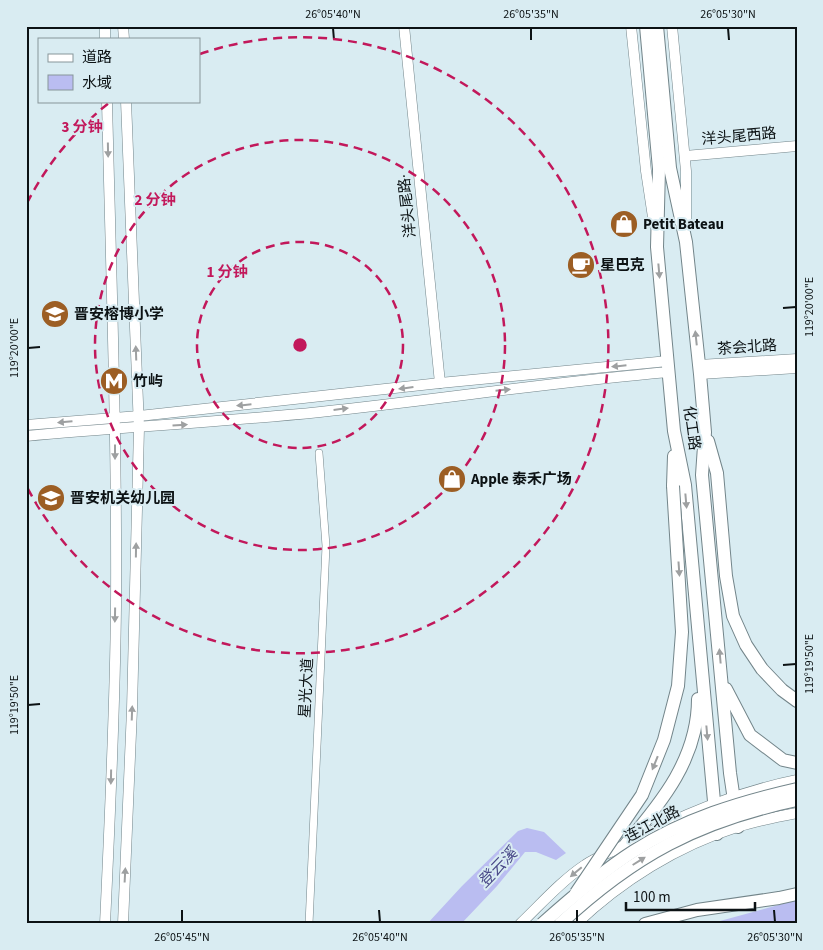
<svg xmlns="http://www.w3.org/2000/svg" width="823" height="950" viewBox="0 0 823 950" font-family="'Source Sans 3','Noto Sans SC',sans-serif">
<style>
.water{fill:#babdf1}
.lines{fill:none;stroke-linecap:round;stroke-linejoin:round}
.street-casing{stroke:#73858a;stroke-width:8}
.secondary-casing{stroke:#73858a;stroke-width:11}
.primary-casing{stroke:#73858a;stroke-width:11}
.highway-casing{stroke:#73858a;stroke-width:14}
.street{stroke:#fff;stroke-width:7}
.secondary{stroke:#fff;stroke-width:10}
.primary{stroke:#fff;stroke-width:10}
.highway{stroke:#fff;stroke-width:12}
.highway-bridge-casing{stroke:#73858a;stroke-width:14;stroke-linecap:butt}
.highway-bridge{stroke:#fff;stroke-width:12}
.oneway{fill:#9ea0a1}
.ticks{fill:none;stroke:#0c1214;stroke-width:2}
.ring{fill:none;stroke:#c2185b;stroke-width:2.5;stroke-dasharray:9 6}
.labels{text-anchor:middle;stroke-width:4;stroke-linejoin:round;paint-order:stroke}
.street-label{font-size:15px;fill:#0c1214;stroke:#d9ecf2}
.poi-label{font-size:15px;font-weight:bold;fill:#0c1214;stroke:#d9ecf2;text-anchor:start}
.water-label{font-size:16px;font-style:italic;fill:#494888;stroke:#d9ecf2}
.centre{fill:#c2185b;stroke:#d9ecf2;stroke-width:2.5}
.ring-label{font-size:15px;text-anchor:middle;font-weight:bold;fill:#c2185b;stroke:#d9ecf2;stroke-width:4;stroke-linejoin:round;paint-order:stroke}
.neatline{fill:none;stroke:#0c1214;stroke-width:2}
.ticks-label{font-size:12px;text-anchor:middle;fill:#0c1214}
</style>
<rect width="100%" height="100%" fill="#d9ecf2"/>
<g class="water">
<path d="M527 828 544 832 566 853 556 860 536 852H525L497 886 461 924H427L462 886 518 831Z"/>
<path d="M797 900V924H709Z"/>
</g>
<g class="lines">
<defs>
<path id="street" d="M309 924 326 546 319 453"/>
<g id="secondary">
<path d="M404 26 440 383"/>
<path d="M631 26 646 171 654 224"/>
<path d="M672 26 686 171V224"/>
<path d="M685 156 797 146"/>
<path d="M699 365 797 359"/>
<path d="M700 374 797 368"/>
<path d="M26 425 139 416 440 383 668 361"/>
<path d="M26 436C124 427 222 422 320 412 436 400 552 382 669 372"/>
<path d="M520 924C541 904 561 881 585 865 596 857 610 853 623 846 679 816 733 793 797 780"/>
<path d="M576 924C621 881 677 846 737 827 756 821 776 817 797 813"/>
</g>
<g id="primary">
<path d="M105 26V39"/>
<path d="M123 26 124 39"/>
<path d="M105 924C110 818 115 712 116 606 117 437 111 269 107 101"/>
<path d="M123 924 132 709 139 428 126 101"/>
</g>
<g id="highway">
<path d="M646 26 659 169 657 247 674 431 685 485 717 834"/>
<path d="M657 26 670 168 686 242 700 374 705 432 702 475 730 773 738 827"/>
<path d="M708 441 717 473 726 576 733 616 746 645 762 669 782 690 797 701"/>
<path d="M673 486 674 456"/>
<path d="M726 689 750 735 783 760 797 763"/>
<path d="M626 844C662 802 698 758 698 699"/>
<path d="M645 924 697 910 779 898 797 894"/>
</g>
</defs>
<use href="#street" class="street-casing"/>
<use href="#secondary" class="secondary-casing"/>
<use href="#primary" class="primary-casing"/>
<use href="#highway" class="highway-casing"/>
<use href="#street" class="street"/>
<use href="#secondary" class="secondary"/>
<use href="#primary" class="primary"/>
<use href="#highway" class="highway"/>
<defs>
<g id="highway-bridge">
<path d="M576 893 642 795 664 740 678 686 682 632 673 486"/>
<path d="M542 924C571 898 601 872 634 851 684 819 740 802 797 789"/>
<path d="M560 924C634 855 698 821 797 800"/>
</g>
</defs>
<use href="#highway-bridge" class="highway-bridge-casing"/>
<use href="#highway-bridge" class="highway-bridge"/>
</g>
<defs><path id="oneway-solid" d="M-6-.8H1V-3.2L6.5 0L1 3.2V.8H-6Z" transform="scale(1.25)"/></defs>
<g class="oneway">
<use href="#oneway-solid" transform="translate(108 150) rotate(89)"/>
<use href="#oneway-solid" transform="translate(659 271) rotate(85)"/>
<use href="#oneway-solid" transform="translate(696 338) rotate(-96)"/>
<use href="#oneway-solid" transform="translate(136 353) rotate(-92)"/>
<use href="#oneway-solid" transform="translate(619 366) rotate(174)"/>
<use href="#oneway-solid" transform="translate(406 388) rotate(173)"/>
<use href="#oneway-solid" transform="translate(503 390) rotate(-6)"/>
<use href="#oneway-solid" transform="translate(244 405) rotate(174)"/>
<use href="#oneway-solid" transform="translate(341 409) rotate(-7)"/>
<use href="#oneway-solid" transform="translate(65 422) rotate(175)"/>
<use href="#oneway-solid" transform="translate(180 425) rotate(-4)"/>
<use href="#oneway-solid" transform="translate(115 452) rotate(90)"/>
<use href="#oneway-solid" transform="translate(686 501) rotate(85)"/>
<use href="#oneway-solid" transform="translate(136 550) rotate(-89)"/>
<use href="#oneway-solid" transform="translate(679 569) rotate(86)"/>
<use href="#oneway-solid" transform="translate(115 615) rotate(91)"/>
<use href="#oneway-solid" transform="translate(720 656) rotate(-95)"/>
<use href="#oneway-solid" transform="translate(132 713) rotate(-88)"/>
<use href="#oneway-solid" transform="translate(707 733) rotate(85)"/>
<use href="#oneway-solid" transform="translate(655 763) rotate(112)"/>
<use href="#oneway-solid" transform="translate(111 777) rotate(91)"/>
<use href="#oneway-solid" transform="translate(639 861) rotate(-32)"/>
<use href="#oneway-solid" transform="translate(576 872) rotate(140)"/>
<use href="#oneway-solid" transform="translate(125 875) rotate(-87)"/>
</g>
<path class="ticks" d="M333 28 334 40M531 28V40M728 28 729 40M783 308 796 307M28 348 40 347M783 665 796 664M28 705 40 704M182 910V922M379 910 380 922M577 910V922M774 910 775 922"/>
<g class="ring">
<circle cx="300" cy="345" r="103"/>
<circle cx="300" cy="345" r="205"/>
<path d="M27 203A308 308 0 0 1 110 102M200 54A308 308 0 1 1 27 487"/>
</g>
<defs>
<symbol id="shop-disc" viewBox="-11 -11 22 22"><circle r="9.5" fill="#9c5e24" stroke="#d9ecf2"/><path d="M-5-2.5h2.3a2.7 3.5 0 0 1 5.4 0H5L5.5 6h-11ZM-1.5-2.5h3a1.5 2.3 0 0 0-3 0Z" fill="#fff"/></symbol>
<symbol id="cafe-disc" viewBox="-11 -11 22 22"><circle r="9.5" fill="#9c5e24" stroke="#d9ecf2"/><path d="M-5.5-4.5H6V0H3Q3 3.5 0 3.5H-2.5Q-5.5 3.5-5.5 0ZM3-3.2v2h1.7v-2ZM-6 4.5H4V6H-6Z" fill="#fff"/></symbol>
<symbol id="school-disc" viewBox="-11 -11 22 22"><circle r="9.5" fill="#9c5e24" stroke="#d9ecf2"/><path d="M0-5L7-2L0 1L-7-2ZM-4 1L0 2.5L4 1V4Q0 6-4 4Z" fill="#fff"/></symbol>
<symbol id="metro-disc" viewBox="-11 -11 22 22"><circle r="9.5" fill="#9c5e24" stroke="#d9ecf2"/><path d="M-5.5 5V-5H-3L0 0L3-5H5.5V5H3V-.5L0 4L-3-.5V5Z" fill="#fff"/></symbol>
</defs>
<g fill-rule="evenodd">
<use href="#shop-disc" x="608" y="208" width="32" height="32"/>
<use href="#cafe-disc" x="565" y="249" width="32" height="32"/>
<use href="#school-disc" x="39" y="298" width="32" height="32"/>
<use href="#metro-disc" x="98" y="365" width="32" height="32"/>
<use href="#shop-disc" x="436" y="463" width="32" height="32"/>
<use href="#school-disc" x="35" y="482" width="32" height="32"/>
</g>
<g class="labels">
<g class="street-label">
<text transform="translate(739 136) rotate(-5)" y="5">洋头尾西路</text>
<text transform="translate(407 206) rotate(-96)" y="5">洋头尾路·</text>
<text transform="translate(747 347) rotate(-4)" y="5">茶会北路</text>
<text transform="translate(692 428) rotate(82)" y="5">化工路</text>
<text transform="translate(306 688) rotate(-87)" y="5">星光大道</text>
<text transform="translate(652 824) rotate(-28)" y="5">连江北路</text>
</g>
<g class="poi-label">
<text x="643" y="229">Petit Bateau</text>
<text x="600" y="270">星巴克</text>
<text x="74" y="319">晋安榕博小学</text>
<text x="133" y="386">竹屿</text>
<text x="471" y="484">Apple 泰禾广场</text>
<text x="70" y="503">晋安机关幼儿园</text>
</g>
<g class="water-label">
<text transform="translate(497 867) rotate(-46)" y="6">登云溪</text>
</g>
</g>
<circle cx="300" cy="345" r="8" class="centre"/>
<g class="ring-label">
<text x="82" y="132">3 分钟</text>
<text x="155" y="205">2 分钟</text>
<text x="227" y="277">1 分钟</text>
</g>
<rect width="823" height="950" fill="none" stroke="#d9ecf2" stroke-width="55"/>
<rect x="38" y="38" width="162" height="65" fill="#d9ecf2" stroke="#879599"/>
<rect x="48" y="54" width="25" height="8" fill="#ffffff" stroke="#879599"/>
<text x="82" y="62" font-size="15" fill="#0c1214">道路</text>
<rect x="48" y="75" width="25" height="15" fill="#babdf1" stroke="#879599"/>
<text x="82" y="88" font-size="15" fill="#0c1214">水域</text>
<path d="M626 902v8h129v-8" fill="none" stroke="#0c1214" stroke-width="2.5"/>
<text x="633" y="902" font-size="15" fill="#0c1214" stroke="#d9ecf2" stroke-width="4" paint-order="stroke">100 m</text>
<rect x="28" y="28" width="768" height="894" class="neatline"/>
<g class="ticks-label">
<text x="333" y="18">26°05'40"N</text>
<text x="531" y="18">26°05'35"N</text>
<text x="728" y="18">26°05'30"N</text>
<text transform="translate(809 307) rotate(-90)" y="4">119°20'00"E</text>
<text transform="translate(14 348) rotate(-90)" y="4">119°20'00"E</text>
<text transform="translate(809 664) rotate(-90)" y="4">119°19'50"E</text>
<text transform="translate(14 705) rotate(-90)" y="4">119°19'50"E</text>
<text x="182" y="941">26°05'45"N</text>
<text x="380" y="941">26°05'40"N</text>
<text x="577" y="941">26°05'35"N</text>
<text x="775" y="941">26°05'30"N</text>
</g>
</svg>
